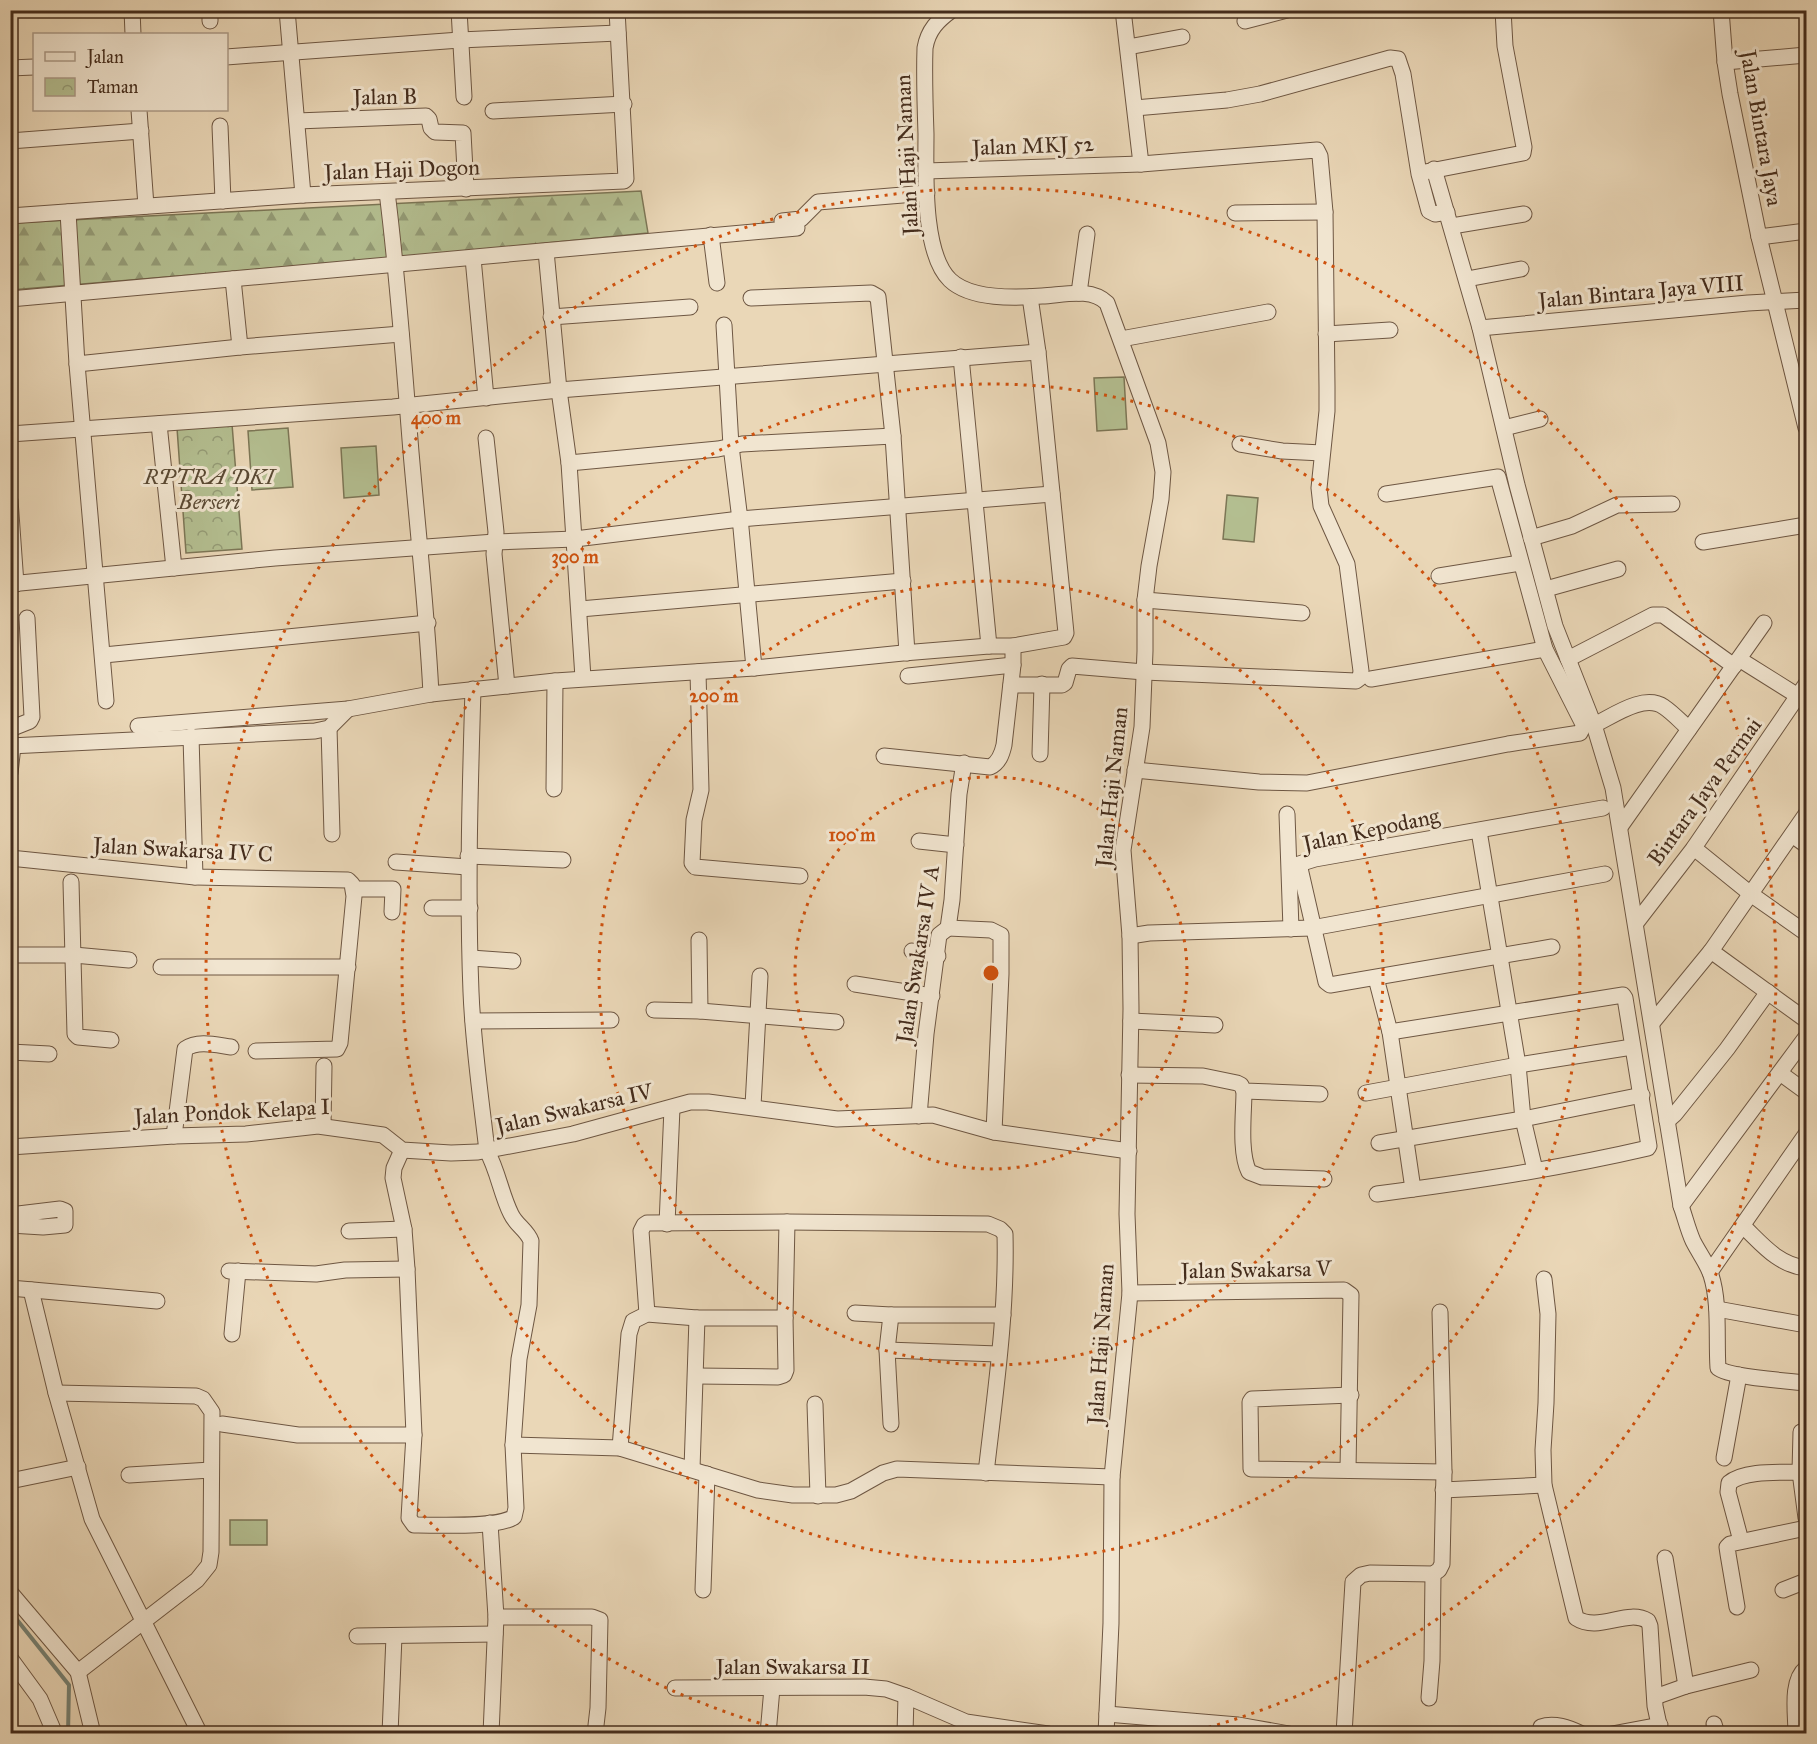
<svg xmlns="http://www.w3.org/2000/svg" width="1817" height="1744" viewBox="0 0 1817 1744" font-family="'IM FELL Great Primer',serif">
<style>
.grass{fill:#b4bf91;stroke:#7c7656;stroke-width:1.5}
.forest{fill:url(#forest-firs);stroke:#7c7656;stroke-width:1.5}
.park{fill:url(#park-crowns);stroke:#7c7656;stroke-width:1.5}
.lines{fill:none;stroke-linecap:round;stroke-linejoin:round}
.stream{stroke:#768173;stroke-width:4}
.minor-casing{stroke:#6e5743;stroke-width:17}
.minor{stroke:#f1e5d0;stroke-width:15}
.ring{fill:none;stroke:#cf520e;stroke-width:3;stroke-dasharray:3 6}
.labels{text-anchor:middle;stroke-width:6;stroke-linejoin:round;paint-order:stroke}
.street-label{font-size:22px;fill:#442c1c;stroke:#f1e5d0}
.park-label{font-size:22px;font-style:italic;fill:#5a4933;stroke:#f1e5d0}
.centre{fill:#cf520e;stroke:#f1e5d0;stroke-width:3}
.ring-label{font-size:18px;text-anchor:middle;font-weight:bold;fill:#cf520e;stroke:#f1e5d0;stroke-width:6;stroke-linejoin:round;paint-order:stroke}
</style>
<defs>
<pattern id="forest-firs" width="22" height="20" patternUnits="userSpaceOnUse" patternTransform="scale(1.5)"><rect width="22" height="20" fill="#b4bf91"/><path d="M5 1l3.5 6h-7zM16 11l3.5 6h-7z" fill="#949b76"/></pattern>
<pattern id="park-crowns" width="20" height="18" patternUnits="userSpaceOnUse" patternTransform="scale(1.5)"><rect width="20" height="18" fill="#b4bf91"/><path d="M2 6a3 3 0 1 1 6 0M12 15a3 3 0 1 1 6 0" fill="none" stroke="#949b76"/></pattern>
</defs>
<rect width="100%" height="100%" fill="#ead7b7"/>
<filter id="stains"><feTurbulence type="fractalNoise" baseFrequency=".00333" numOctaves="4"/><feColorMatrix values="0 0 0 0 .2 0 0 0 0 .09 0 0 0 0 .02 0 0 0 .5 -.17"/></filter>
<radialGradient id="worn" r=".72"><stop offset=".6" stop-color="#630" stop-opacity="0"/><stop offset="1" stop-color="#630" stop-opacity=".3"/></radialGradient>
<g class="grass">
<path d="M1124 377 1127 429 1097 431 1094 378Z"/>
<path d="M288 428 293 487 252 490 248 431Z"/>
<path d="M376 446 379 495 344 498 341 448Z"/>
<path d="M1227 495 1258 498 1254 542 1223 539Z"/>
<rect x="230" y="1520" width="37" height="25"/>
</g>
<path class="forest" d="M641 191 648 233 392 258 11 290V223Z"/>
<path class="park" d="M232 424 242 549 186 553 177 428Z"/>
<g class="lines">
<path class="stream" d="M10 1611 69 1685 68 1734"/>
<defs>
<g id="minor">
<path d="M132 10 133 34"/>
<path d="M210 10V21"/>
<path d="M287 10 303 195"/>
<path d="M459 10 464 97"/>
<path d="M952 10C938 20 928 30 925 48 924 77 925 106 926 134 926 172 922 253 950 280 971 300 1016 298 1042 296 1063 295 1091 287 1107 303L1158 443 1163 472 1161 499 1149 566 1145 600V651L1142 727 1123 850 1130 936 1131 1009 1127 1214 1130 1293 1112 1477 1111 1623 1106 1734"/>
<path d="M1123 10 1141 164"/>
<path d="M1721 10 1725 62 1730 94 1759 237 1806 428"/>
<path d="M1245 21 1287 10"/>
<path d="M1128 47 1182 37"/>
<path d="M226 57 460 40 618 33"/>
<path d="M1725 62 1806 55"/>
<path d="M10 68 34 67"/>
<path d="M1135 108 1227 100 1260 94 1390 58 1398 59 1403 74 1419 174 1429 211 1435 214 1447 212"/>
<path d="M139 110 146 206"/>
<path d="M493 111 624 104"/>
<path d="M297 121 426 116 429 119 431 128 435 132 463 133 466 189"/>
<path d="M220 126 223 201"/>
<path d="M10 141 141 131"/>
<path d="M1434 169 1480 328 1517 485 1555 626 1594 725 1613 788 1681 1206C1685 1217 1688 1230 1693 1241 1699 1253 1707 1263 1711 1275 1720 1303 1716 1338 1718 1368 1728 1377 1789 1381 1806 1383"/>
<path d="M926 171 1141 164 1317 150 1320 156 1325 212 1327 387V411L1319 488 1321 506 1347 564 1361 671 1360 678 1356 681 1144 672 1072 666 1069 669 1065 683 1062 685H1011"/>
<path d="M1425 172 1523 153 1524 147 1505 46 1503 10"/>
<path d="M387 192C398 278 404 365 411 452 418 533 427 613 431 694"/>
<path d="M68 212 77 364 106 701"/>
<path d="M1235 213 1325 212"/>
<path d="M10 216 303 195 624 181 626 179 617 10"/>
<path d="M782 221 801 219 818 202 927 193"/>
<path d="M1452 226 1524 214"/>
<path d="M711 235 717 283"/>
<path d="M1759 237 1806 231"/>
<path d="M546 251 559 390 569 463 583 678"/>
<path d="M473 258 486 398"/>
<path d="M233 279 240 347"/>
<path d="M1467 279 1521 269"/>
<path d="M1079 293 1087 234"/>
<path d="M751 298 871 293 878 297 893 436 907 653"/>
<path d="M10 299 797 228"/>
<path d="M551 317 690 307"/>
<path d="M724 325 731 446 741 528 754 668"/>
<path d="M1480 328 1748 303 1806 300"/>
<path d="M1326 334 1390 330"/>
<path d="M1121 339 1268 312"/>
<path d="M961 357 989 646"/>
<path d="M77 364 240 347 401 334"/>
<path d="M159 424 174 568"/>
<path d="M1504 428 1540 419"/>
<path d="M10 434 393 407 559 390 1038 352"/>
<path d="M486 438 496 532 494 554 507 686"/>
<path d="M1240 444 1282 451 1322 453"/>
<path d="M569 463 718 449 742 444 893 436"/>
<path d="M10 500 16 584"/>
<path d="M1531 538 1572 526 1617 505 1672 504"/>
<path d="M1703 542 1806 525"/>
<path d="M1439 576 1520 563"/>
<path d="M10 584 275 558 495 542 575 539 740 519 1052 494"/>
<path d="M1546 589 1618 569"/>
<path d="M1145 600 1302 613"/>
<path d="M580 609 903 581"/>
<path d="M104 655 428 623"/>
<path d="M1568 659 1653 615H1663L1734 666"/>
<path d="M1739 659 1806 701"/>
<path d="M698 672 701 790 694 820 692 863 695 867 800 876"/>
<path d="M908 676 1013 665"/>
<path d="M1371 679 1545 649"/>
<path d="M1594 725C1613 716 1644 693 1664 707 1673 713 1681 722 1689 729"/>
<path d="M138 726 348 709 431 694 555 681 754 668 903 653 989 646H1013L1064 637 1066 633 1038 352 1030 297"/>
<path d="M329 728 332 834"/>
<path d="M10 729 30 721 32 717 27 618"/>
<path d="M191 736 195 877"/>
<path d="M10 746 315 731 329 728 348 709"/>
<path d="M1040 754 1042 684"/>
<path d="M884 756 990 767C999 763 1002 754 1004 745L1013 665V646"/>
<path d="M1135 770 1259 782 1307 783 1508 744 1580 733 1583 727V724L1545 649 1498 477 1386 494"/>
<path d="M10 773 13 746"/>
<path d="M554 789 555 681"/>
<path d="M1287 814 1291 929"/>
<path d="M1620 827 1764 623"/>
<path d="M1479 831 1518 1065 1523 1119 1535 1170"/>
<path d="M1792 835 1806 845"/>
<path d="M919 841 956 845"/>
<path d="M1694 848 1752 895 1806 933"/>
<path d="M468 856 563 860"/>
<path d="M10 858 195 877 348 880 352 884 354 896 340 1043 337 1049 256 1051"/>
<path d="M396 862 468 867"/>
<path d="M71 882 75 1034 78 1037 111 1040"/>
<path d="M354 889H393L392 912"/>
<path d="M432 908H470"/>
<path d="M1636 923 1693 849 1806 684"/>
<path d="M948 928 991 930 1001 935V974L994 1132"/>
<path d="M1130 936 1149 933 1312 928 1605 874"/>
<path d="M699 940 700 1011"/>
<path d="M1552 947 1330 985 1326 982 1299 864 1315 859 1603 808"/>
<path d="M912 951 938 956"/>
<path d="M1711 951 1806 1020"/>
<path d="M10 955H74L129 960"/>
<path d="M471 958 513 961"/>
<path d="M161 967H348"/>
<path d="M1376 978 1390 1032 1413 1189"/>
<path d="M855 984 932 996"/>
<path d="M654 1010 700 1011 836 1022"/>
<path d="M473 1021 611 1020"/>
<path d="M1131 1021 1215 1025"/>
<path d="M1652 1023 1711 951 1806 814"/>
<path d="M10 1052 49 1054"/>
<path d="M1780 1073 1806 1092"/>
<path d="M1129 1075 1203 1076 1237 1083 1241 1085 1244 1091 1320 1094"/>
<path d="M1244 1091C1244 1113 1239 1152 1249 1172L1262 1177 1324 1179"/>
<path d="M1366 1093 1518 1065 1632 1047"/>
<path d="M753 1106 760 976"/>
<path d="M919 1116 926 1034 939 935 948 928 952 900 959 794 964 763"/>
<path d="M1667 1121 1675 1114 1727 1049 1768 992"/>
<path d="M323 1126 324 1066"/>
<path d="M174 1136 185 1049C198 1040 216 1045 231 1047"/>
<path d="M1379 1143 1523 1119 1642 1095"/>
<path d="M10 1147 174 1136 246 1134 318 1126 383 1135 402 1150 451 1153 478 1152 573 1134 690 1102H708L837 1119 933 1115 994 1132 1129 1151"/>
<path d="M402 1150 394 1168 393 1178 404 1229 407 1269 414 1435 409 1518 414 1525H418C440 1525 497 1528 514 1517L516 1508 513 1445 519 1359 529 1305 531 1241C527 1230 516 1225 511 1214 501 1194 498 1171 487 1151 481 1098 473 1045 471 992 467 891 470 790 473 689"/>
<path d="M1377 1194C1468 1182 1558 1169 1648 1148L1649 1146 1625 998 1623 995 1390 1032"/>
<path d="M1681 1206 1806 1037"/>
<path d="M10 1215 60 1209 65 1211V1225L43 1227 10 1225"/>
<path d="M667 1224 672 1108"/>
<path d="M1743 1226C1762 1244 1778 1265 1806 1268"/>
<path d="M349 1231 404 1229"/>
<path d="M229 1271 316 1274 345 1270 407 1269"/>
<path d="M1710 1272 1806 1134"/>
<path d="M1544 1279 1548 1314 1546 1403 1543 1450 1544 1485 1576 1618C1599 1633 1627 1608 1648 1621L1650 1626 1655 1706 1661 1734"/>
<path d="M10 1288 157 1301"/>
<path d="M31 1290 56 1393 92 1519 200 1734"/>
<path d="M1130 1293 1344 1290 1351 1295 1348 1469"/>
<path d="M1717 1309 1806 1325"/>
<path d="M855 1313 891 1315H1003"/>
<path d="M647 1314 641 1231 644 1225 647 1223 787 1222 988 1224 1000 1229 1005 1234C1007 1314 995 1394 986 1473"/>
<path d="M891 1315 887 1350 891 1424"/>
<path d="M232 1334 238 1271"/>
<path d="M887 1350 998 1354"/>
<path d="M696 1376 778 1377 784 1375 786 1370 785 1318 787 1222"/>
<path d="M56 1393 196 1396 203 1399 212 1412 211 1552 209 1565 197 1580 78 1672"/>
<path d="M1351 1395 1252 1399 1250 1402 1251 1469 1444 1472"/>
<path d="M815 1404 818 1496"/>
<path d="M222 1424 298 1435H414"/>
<path d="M1801 1432 1800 1472 1806 1518"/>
<path d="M513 1445 620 1448 758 1490 793 1495H836L851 1491 883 1473 897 1469 1112 1477"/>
<path d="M620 1448 629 1334 633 1321 647 1314 697 1318H785"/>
<path d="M1724 1458 1739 1375"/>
<path d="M692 1469 697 1318"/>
<path d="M129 1475 211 1470"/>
<path d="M10 1481 78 1467"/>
<path d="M1443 1490 1544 1485"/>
<path d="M490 1523 496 1617 491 1734"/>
<path d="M1741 1541 1728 1492 1729 1483C1745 1469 1785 1473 1806 1472"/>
<path d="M1665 1558 1686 1686"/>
<path d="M703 1590 707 1474"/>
<path d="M1783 1590 1806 1581"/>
<path d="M10 1592 78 1672 93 1734"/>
<path d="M1737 1607 1728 1554 1727 1547 1730 1544 1806 1528"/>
<path d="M496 1617H592L600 1620 598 1708 595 1734"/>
<path d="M357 1636 495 1634"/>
<path d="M10 1658 40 1699 55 1734"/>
<path d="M675 1688 864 1687 886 1689 906 1696 966 1722 1048 1734"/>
<path d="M1655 1697 1686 1686 1751 1670"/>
<path d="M1429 1698 1432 1661 1433 1574"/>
<path d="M1107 1714 1238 1725 1289 1734"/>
<path d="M1714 1724 1717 1734"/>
<path d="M390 1734 394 1636"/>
<path d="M768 1734 772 1688"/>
<path d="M905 1734 906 1696"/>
<path d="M1344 1734 1353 1582 1361 1575 1370 1573 1433 1574 1439 1570 1442 1564 1444 1472 1440 1312"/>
<path d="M1539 1734 1541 1727C1554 1722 1569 1728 1582 1734"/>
<path d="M1612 1734 1660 1725"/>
<path d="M1796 1734C1796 1714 1790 1681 1806 1668"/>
</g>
</defs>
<use href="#minor" class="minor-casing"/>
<use href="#minor" class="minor"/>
</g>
<g class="ring">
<circle cx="991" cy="973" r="196"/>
<circle cx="991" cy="973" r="392"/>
<circle cx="991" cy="973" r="589"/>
<path d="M794 1733A785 785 0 1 1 1188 1733"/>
</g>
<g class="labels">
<g class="street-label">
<text transform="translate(385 96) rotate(-1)" y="8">Jalan B</text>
<text transform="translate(1762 128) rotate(80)" y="8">Jalan Bintara Jaya</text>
<text transform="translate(1033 145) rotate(-2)" y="8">Jalan MKJ 52</text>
<text transform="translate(906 155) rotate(-93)" y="8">Jalan Haji Naman</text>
<text transform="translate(402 169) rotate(-2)" y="8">Jalan Haji Dogon</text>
<text transform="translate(1641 291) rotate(-5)" y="8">Jalan Bintara Jaya VIII</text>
<text transform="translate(1111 787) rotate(-84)" y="8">Jalan Haji Naman</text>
<text transform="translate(1704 791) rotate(-54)" y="8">Bintara Jaya Permai</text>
<text transform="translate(1371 829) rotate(-12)" y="8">Jalan Kepodang</text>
<text transform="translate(183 849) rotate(3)" y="8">Jalan Swakarsa IV C</text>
<text transform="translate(917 954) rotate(-81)" y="8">Jalan Swakarsa IV A</text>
<text transform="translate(574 1108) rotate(-13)" y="8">Jalan Swakarsa IV</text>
<text transform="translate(232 1111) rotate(-3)" y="8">Jalan Pondok Kelapa I</text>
<text transform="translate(1256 1269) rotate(-1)" y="8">Jalan Swakarsa V</text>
<text transform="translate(1100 1344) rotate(-86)" y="8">Jalan Haji Naman</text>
<text x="793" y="1674">Jalan Swakarsa II</text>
</g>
<g class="park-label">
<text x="209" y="484">RPTRA DKI<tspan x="209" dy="25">Berseri</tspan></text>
</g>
</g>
<circle cx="991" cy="973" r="9" class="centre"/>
<g class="ring-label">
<text x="436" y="424">400 m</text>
<text x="575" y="563">300 m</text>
<text x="714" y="702">200 m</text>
<text x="852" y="841">100 m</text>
</g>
<rect width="1817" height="1744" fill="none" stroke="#ead7b7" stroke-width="36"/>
<rect x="12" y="12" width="1793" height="1720" fill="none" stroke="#442c1c" stroke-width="3"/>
<rect x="18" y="18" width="1781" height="1708" fill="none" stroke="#442c1c" stroke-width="1.5"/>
<rect x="33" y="33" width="195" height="78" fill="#f1e5d0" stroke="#ac9b88" stroke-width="1.5"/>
<rect x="45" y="52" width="30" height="9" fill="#f1e5d0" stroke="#ac9b88" stroke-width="1.5"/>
<text x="87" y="63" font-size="18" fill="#442c1c">Jalan</text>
<rect x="45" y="78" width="30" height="18" fill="url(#park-crowns)" stroke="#ac9b88" stroke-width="1.5"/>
<text x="87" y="93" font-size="18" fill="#442c1c">Taman</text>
<rect width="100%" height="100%" filter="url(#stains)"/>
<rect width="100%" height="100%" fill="url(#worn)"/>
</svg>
